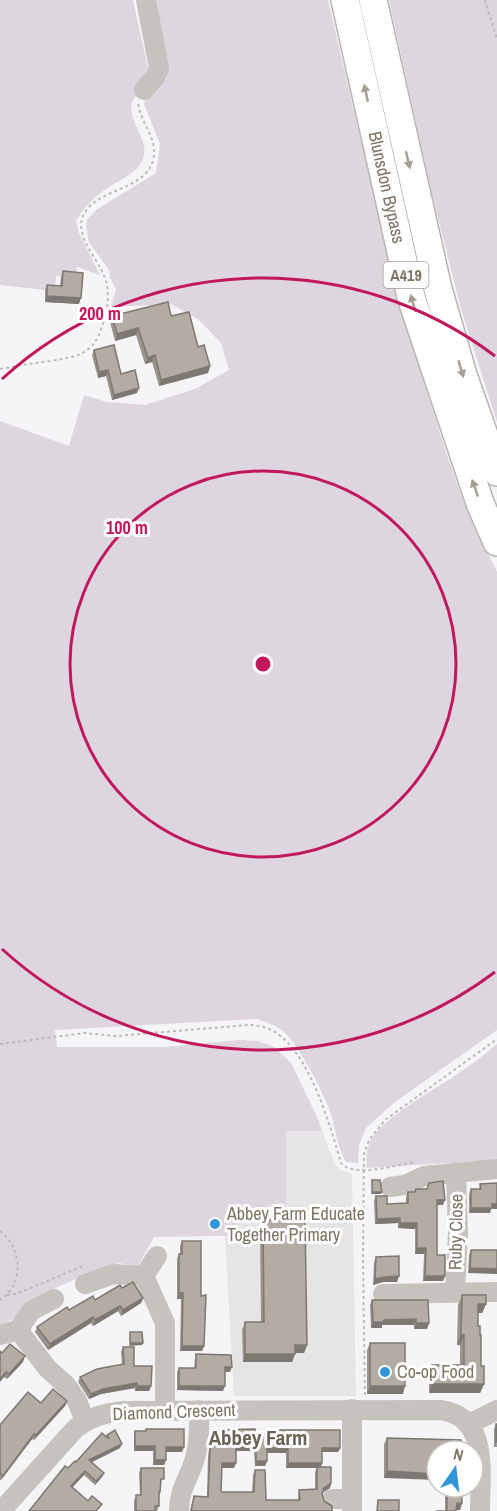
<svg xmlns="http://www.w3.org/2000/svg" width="497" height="1511" viewBox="0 0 497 1511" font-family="'Archivo Narrow',sans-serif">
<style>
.built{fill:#e6e5e5}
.green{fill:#ddd6de}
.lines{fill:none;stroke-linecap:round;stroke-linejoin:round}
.highway-casing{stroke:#b8b5b0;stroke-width:30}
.path{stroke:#bdbbb7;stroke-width:2;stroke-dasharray:3 3;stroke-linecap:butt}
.minor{stroke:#c6c3be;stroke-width:20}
.highway{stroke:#fff;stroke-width:27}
.wall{fill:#99948c;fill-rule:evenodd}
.shaded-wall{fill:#7d7872}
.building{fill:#b2aca3;stroke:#7d7872;stroke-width:1.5}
.oneway{fill:#a59e92}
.ring{fill:none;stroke:#c2185b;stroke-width:3}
.poi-dot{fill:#3295d9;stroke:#fff;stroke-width:2}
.labels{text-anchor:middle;stroke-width:6;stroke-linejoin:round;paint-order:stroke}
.shield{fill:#fff;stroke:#a59e92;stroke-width:1.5}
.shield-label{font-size:16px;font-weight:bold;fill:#7e7464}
.street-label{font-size:18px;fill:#7e7464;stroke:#fff}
.poi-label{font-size:18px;fill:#7e7464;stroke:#fff;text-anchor:start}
.quarter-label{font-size:21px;font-weight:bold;fill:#696255;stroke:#fff}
.centre{fill:#c2185b;stroke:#fff;stroke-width:3}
.ring-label{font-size:18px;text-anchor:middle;font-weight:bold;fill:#c2185b;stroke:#fff;stroke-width:6;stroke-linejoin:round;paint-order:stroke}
</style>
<rect width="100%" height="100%" fill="#f5f4f7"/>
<path class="built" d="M240 1040 258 1041 274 1047 291 1063 317 1117 334 1162 340 1170 352 1174 356 1396H234L225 1236 146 1237 129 1047H167Z"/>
<g class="green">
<path d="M0 0H133L149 73 132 102C127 121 148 138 144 156 140 172 121 179 109 187 96 195 83 208 76 221L79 233 100 275 77 267 76 277 56 276 55 291 0 285Z"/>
<path d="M152 0H328L400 307 448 458 466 508 497 572V1030L395 1102 366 1128 359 1145 358 1163 346 1162C337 1147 336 1130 331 1114 325 1095 299 1046 285 1033 276 1025 267 1022 256 1019L55 1030 57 1047H167L240 1040 258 1041 274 1047 291 1063 317 1117 322 1131H286V1208H237V1235L154 1237 138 1266 118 1263 116 1266C88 1274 58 1284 34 1301 20 1311 18 1319 0 1325V421L69 446 84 395 107 402 145 405 195 389 229 370 221 343 199 320 171 304 111 307 116 289 110 278 109 270 89 242 86 227 87 220 96 210 156 173 160 144 144 104 146 97 167 79Z"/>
<path d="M389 0H497V422L461 309 430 186Z"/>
<path d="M497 1044V1160L367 1168C366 1159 366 1149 371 1140 384 1116 440 1087 463 1070 475 1062 486 1053 497 1044Z"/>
</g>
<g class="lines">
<defs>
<g id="highway">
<path id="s1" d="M345 0 411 297 480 503 497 542"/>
<path d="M373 0 438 289 463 375 497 472"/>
</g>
</defs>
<use href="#highway" class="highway-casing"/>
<g class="path">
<path d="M485 0 497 39"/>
<path d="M0 369C17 366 33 363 50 361 87 355 96 352 106 313 109 298 109 283 101 269 94 256 77 235 82 219 92 186 150 193 154 155 156 137 140 121 138 103"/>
<path d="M0 1044 85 1033 115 1036 248 1025C257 1025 267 1027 275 1032 310 1054 330 1125 341 1163 353 1178 397 1165 415 1162"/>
<path d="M0 1231C22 1248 25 1284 0 1300"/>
<path d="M7 1295 16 1294 83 1266"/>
<path d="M365 1395 363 1262 364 1154 369 1140 385 1120 497 1039"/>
</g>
<g class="minor">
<path d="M144 90 156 76 159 68 146 0"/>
<path d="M390 1187 405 1185 424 1176 497 1169"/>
<path d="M144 1276 165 1323V1410"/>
<path d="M85 1284 114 1274 144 1276 157 1256"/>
<path d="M455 1292 458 1233 456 1172"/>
<path d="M383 1294 497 1292"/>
<path d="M18 1330 48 1369 66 1385 77 1401 85 1421"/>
<path d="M0 1335 18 1330 31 1311 54 1299"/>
<path d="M469 1424 497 1410"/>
<path d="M332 1499H352"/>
<path d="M1 1511 75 1429C90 1417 104 1413 124 1411L440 1410C490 1416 480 1474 480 1511"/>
<path d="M179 1511C179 1488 190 1477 195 1458 200 1442 199 1426 199 1410"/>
<path d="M352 1511V1409"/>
</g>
<use href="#highway" class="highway"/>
</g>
<g class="wall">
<path d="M63 271 79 304 45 302V290L47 285 60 286 61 277Z"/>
<path d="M112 316H171L198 347 210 366 208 373 159 386 152 362 145 364 136 335 115 341 110 322Z"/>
<path d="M94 350 121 374 137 393 112 400 106 376 98 378 92 355Z"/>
<path d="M497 1183V1209H491L490 1213H469V1194L471 1189H479L480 1184Z"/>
<path d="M408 1192 443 1205H437V1255L445 1276 443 1281H423L424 1254H415V1229L398 1228V1223L375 1224 374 1201 376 1196 387 1204 406 1203V1197Z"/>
<path d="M263 1220 307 1345 304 1353H295L292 1362H243L242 1330 245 1322H261L260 1228Z"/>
<path d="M182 1241 201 1296 204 1346 202 1351H180L181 1299H177V1259L179 1254H180V1246Z"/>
<path d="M471 1250H497L468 1273 469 1255Z"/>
<path d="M376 1257 397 1282H383L373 1285 374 1263Z"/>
<path d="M122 1288 143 1298 141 1303 121 1316 118 1311 93 1326 91 1323 48 1350 35 1332 37 1327 69 1310Z"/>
<path d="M462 1295 486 1304 482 1313H478V1326L481 1366 484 1384 480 1393H429V1375L432 1365H460V1345H457L458 1305Z"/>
<path d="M372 1300 429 1323 427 1329H414V1325H382V1328H371L370 1305Z"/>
<path d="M370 1343 403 1394H367V1350Z"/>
<path d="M123 1347 134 1366 151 1386 149 1391H135V1388L101 1394 89 1399 78 1382 80 1377 122 1364 121 1352Z"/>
<path d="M2 1353 23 1362 7 1379 4 1377Z"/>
<path d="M196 1354 230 1372H225L223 1391 177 1390V1372L179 1368H194L195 1359Z"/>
<path d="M67 1401 65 1406 34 1440 32 1439 1 1480H0V1425L41 1403Z"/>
<path d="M496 1424 497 1447H494V1429Z"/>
<path d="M146 1429 184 1447 182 1452H166L164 1465H153V1451H134V1436L135 1431H145Z"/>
<path d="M213 1430 255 1433H279L280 1430 340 1448 338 1452H322L321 1467 331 1483 330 1488 322 1492V1494L324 1501 332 1511H190L194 1496 207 1497 208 1456 211 1434ZM236 1451H254L255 1466H265L267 1461V1453H286V1468H317L315 1472V1489L299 1490 298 1495V1500H266L255 1470 253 1475 252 1492H221L222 1468H234L236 1463Z"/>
<path d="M107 1435 120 1448 92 1462 104 1473 102 1477 95 1485 84 1475 72 1487 88 1501 100 1509 29 1511 68 1468 106 1437Z"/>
<path d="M387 1438 461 1440 384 1478V1444Z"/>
<path d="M141 1468 162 1484H161L160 1492 159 1496V1506L157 1511H134V1501L136 1495H140L139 1473Z"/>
<path d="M445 1487H461L462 1503 460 1510 445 1511Z"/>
</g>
<g class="shaded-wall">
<path d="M47 296 81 298 79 304 45 302Z"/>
<path d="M138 328 136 335 115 341 117 334Z"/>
<path d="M155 355 152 362 145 364 148 358Z"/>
<path d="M210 366 208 373 159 386 161 380Z"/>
<path d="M108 370 106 376 98 378 99 372Z"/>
<path d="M139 388 137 393 112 400 114 395Z"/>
<path d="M372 1192H382L381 1194H371Z"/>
<path d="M437 1200H445L443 1205H435Z"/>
<path d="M492 1204H497V1209H491L490 1213H469L471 1208Z"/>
<path d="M400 1218 398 1223 375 1224 377 1219Z"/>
<path d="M400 1223H417L415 1229 398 1228Z"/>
<path d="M417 1248H426L424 1254H415Z"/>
<path d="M470 1268 497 1269V1274L468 1273Z"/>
<path d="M399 1276 397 1282H383L373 1285 375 1279 385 1277Z"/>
<path d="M425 1276H445L443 1281H423Z"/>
<path d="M179 1293H183L181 1299H177Z"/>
<path d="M143 1298 141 1303 121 1316 123 1310Z"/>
<path d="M478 1304H486L482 1313H474Z"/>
<path d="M120 1306 118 1311 93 1326 95 1320Z"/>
<path d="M93 1317 91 1323 48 1350 50 1344Z"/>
<path d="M416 1319 414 1325H382V1328H371L373 1322 384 1320Z"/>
<path d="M416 1323H429L427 1329H414Z"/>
<path d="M461 1335H464L460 1345H457Z"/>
<path d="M130 1343H143L142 1345 129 1346Z"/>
<path d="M295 1345H307L304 1353H292Z"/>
<path d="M182 1346H204L202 1351H180Z"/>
<path d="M245 1354H295L292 1362H243Z"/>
<path d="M25 1356 23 1362 7 1379 9 1374Z"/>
<path d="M225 1367H232L230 1372H223Z"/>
<path d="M6 1372 4 1377 0 1382V1379Z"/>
<path d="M137 1383 135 1388 101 1394 89 1399 91 1394 103 1389Z"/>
<path d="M432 1384H484L480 1393H429Z"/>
<path d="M137 1386H151L149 1391H135Z"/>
<path d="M179 1386H225L223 1391 177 1390Z"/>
<path d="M370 1386H405L403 1394H367Z"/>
<path d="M67 1401 65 1406 34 1440 36 1435Z"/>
<path d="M34 1434 32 1439 1 1480 3 1476Z"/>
<path d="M122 1444 120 1448 88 1464 89 1460Z"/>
<path d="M135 1446H155L153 1451H134Z"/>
<path d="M166 1447H184L182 1452H164Z"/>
<path d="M236 1447H256L254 1451H234Z"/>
<path d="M267 1448H288L286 1453H265Z"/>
<path d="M322 1448H340L338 1452H320Z"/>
<path d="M155 1460H166L164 1465H153Z"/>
<path d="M256 1461H267L265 1466H255Z"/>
<path d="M222 1463H236L234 1468H220Z"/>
<path d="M288 1463H322L321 1468H286Z"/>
<path d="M85 1471 84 1475 69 1491 71 1486Z"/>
<path d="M387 1471 437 1474V1480L384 1478Z"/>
<path d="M104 1473 102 1477 95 1485 96 1481Z"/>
<path d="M331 1483 330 1488 322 1493 324 1488Z"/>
<path d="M457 1503H462L460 1510H454Z"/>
</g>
<g class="building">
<path d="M63 271 83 273 81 298 47 296V285L62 286Z"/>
<path d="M168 302 171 316 189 312 198 347 204 345 210 366 161 380 155 355 148 358 138 328 117 334 112 316Z"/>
<path d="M114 345 121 374 135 370 139 388 114 395 108 370 99 372 94 350Z"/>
<path d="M372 1180H380L382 1192H372Z"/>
<path d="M443 1181 445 1200H437V1255H445V1276H425L426 1248H417V1223H400V1218L377 1219 376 1196H387V1204L408 1203V1192H415L416 1189H427L429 1183Z"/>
<path d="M497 1183V1204H492V1208H471V1189H481L480 1184Z"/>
<path d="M263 1220H305L307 1345H295V1354H245V1322H264Z"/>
<path d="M182 1241H201V1296L206 1295 204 1346H182L183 1293H179V1254H182Z"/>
<path d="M471 1250H497V1269L470 1268Z"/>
<path d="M399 1256V1276L385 1277 375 1279 376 1257Z"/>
<path d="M133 1282 143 1298 123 1310 120 1306 95 1320 93 1317 50 1344 37 1327 67 1307 69 1310 93 1296 95 1300 120 1285 122 1288Z"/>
<path d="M462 1295H486V1304H478V1326H480V1335H481V1366H484V1384H432V1365H464V1335H461Z"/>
<path d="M372 1300H428L429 1323H416V1319L384 1320 383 1322H373Z"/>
<path d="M130 1332H142L143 1343H130Z"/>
<rect x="370" y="1343" width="35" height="43"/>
<path d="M10 1344 25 1356 9 1374 6 1372 0 1379V1351L2 1353Z"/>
<path d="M123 1347H134V1366H152L151 1386H137V1383L103 1389 91 1394 80 1377 97 1369 124 1364Z"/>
<path d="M196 1354 231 1355 232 1367H225V1386H179V1368H196Z"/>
<path d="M53 1389 67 1401 36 1435 34 1434 3 1476 0 1473V1425L28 1392 41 1403Z"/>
<rect x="496" y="1424" width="1" height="18"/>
<path d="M146 1429H184V1447H166V1460H155V1446H135V1431H146Z"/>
<path d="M255 1429V1433H280V1430H340V1448H322V1463H288V1448H267V1461H256V1447H236V1463H222L221 1492H254L255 1470H265L266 1500H300L299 1490 317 1489V1467H331V1483L324 1488 322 1494 324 1501 332 1506V1511H191L194 1496 208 1497 210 1451 213 1430Z"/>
<path d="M115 1430 122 1444 89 1460 104 1473 96 1481 85 1471 71 1486 88 1501 92 1496 102 1504 96 1511H29L65 1466 68 1468 75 1461 76 1462 102 1433 109 1439 107 1435Z"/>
<path d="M387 1438 461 1440V1451H437V1474L387 1471Z"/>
<path d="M141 1468H164V1479H161L160 1492H159V1506H155V1511H136V1495H141Z"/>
<path d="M447 1487H461L462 1503H457L456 1511H436H447Z"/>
<path d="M378 1500H399V1511H377Z"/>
</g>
<defs><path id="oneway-solid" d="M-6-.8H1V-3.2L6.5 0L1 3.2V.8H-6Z" transform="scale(1.5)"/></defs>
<g class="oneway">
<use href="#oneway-solid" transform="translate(366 93) rotate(-102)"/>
<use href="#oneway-solid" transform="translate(408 160) rotate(77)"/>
<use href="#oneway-solid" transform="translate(413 303) rotate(-106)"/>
<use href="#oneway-solid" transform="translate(461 369) rotate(73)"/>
<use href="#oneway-solid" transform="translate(475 488) rotate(-109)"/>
</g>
<g class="ring">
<circle cx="263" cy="664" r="193"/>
<path d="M495 972A386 386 0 0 1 2 949M2 379A386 386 0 0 1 495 356"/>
</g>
<g class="poi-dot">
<circle cx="215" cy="1224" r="6"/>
<circle cx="385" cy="1372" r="6"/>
</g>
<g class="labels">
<rect class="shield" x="383.5" y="262" width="45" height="26" rx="4.5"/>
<g class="shield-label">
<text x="406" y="281">A419</text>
</g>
<g class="street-label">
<text dy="6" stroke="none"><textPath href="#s1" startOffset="192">Blunsdon Bypass</textPath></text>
<text transform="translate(456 1232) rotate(-89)" y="6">Ruby Close</text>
<text transform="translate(174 1412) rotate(-2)" y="6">Diamond Crescent</text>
</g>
<g class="poi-label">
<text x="227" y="1220">Abbey Farm Educate<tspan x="227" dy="21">Together Primary</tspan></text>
<text x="397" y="1378">Co-op Food</text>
</g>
<g class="quarter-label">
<text x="258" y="1445">Abbey Farm</text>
</g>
</g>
<circle cx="263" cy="664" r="9" class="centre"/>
<g class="ring-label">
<text x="100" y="320">200 m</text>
<text x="127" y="534">100 m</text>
</g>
<g transform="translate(455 1469) rotate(14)"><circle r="28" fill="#ffffff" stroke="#cbc7c1" stroke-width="1.5"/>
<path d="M0-4.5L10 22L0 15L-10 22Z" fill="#3295d9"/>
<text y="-9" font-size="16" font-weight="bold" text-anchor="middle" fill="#7e7464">N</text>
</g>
</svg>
